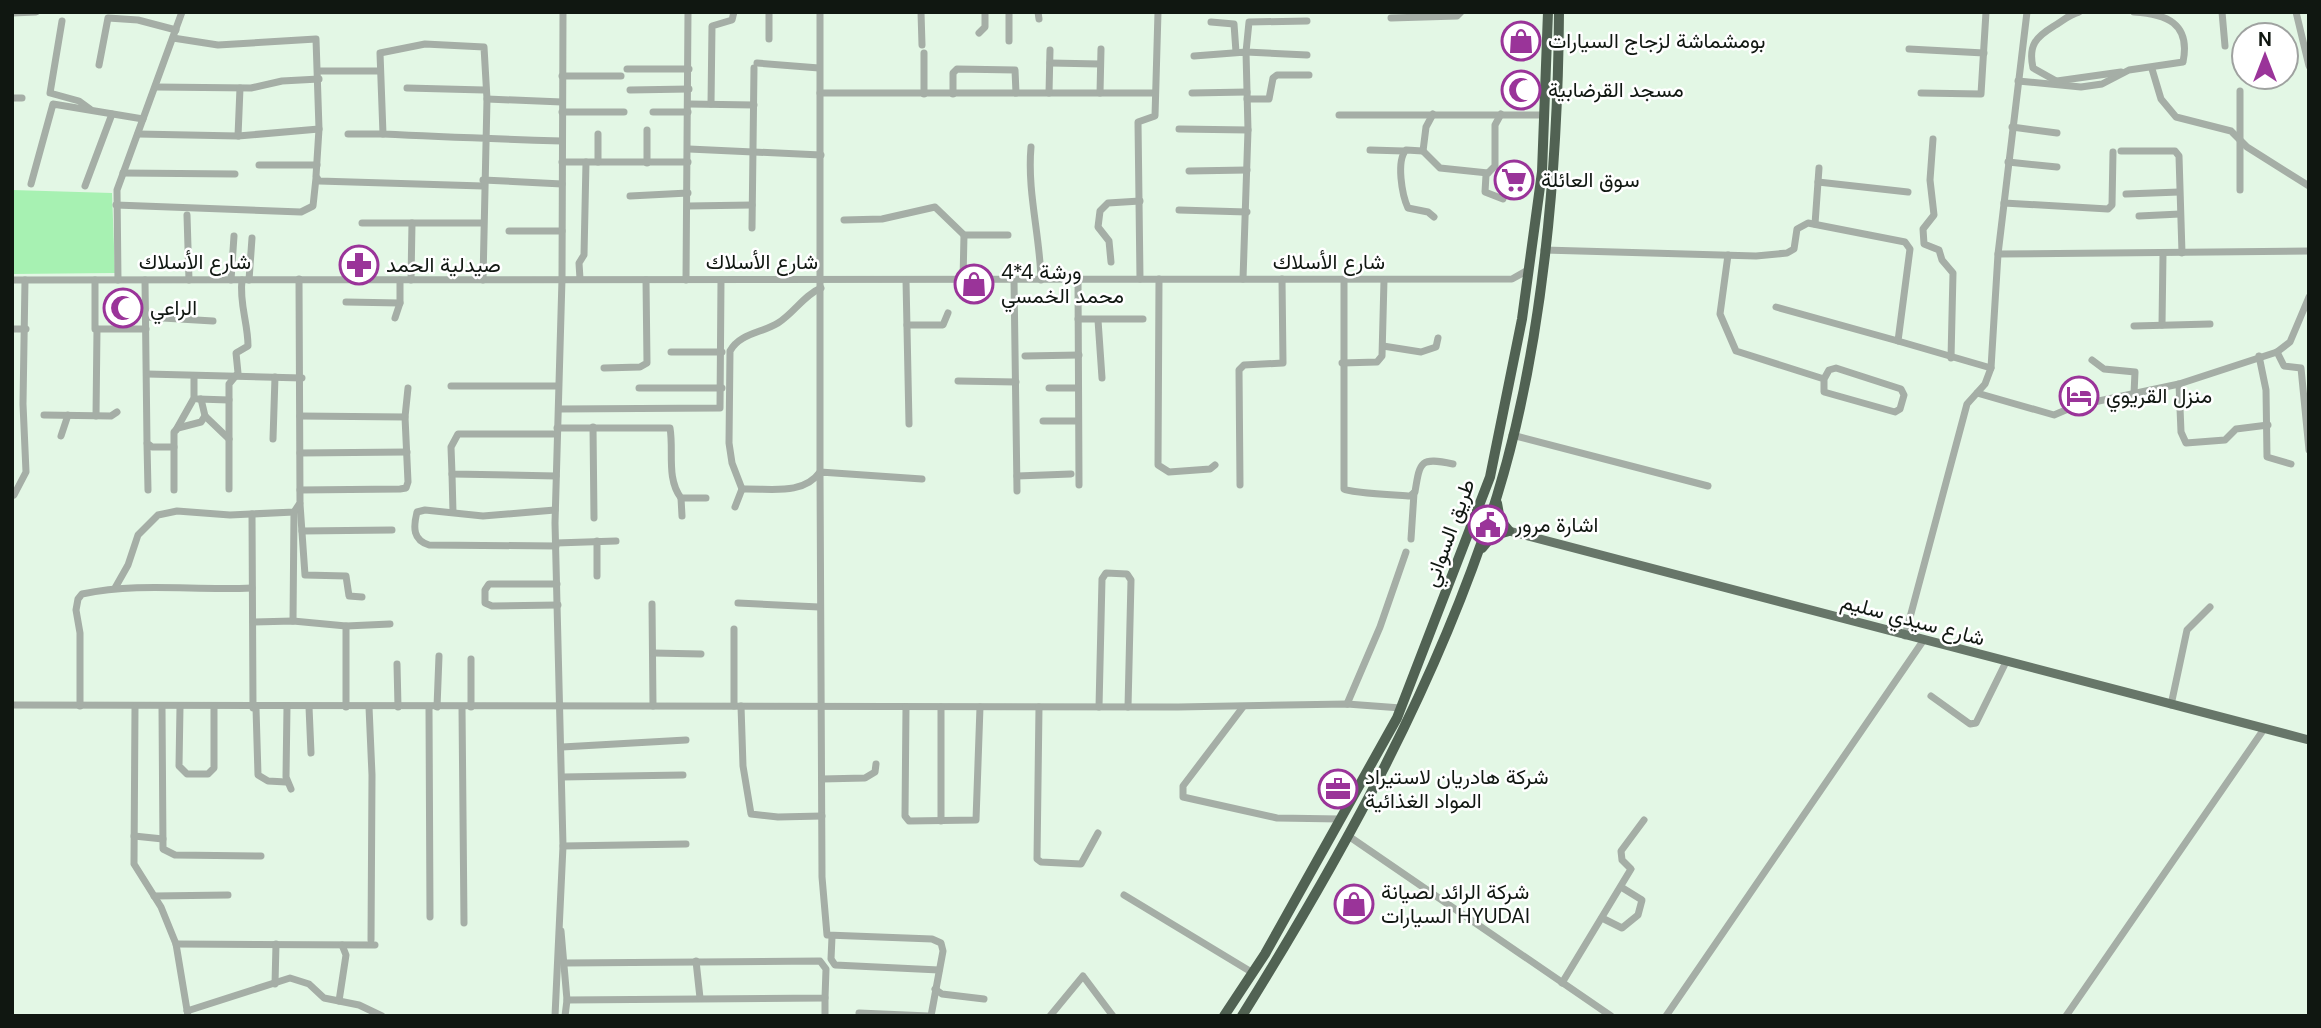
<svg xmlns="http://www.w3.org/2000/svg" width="2321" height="1028" viewBox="0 0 2321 1028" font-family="'DM Sans',Vazirmatn,sans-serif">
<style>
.green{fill:#a7f1b2}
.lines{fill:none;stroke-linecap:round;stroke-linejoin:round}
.minor{stroke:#a5aea6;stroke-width:7}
.major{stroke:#677669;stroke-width:9}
.highway{stroke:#516253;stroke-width:10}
.labels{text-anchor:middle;stroke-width:5;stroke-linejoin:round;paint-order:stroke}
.poi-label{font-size:21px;fill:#101711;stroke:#fff;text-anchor:start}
.street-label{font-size:21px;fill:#101711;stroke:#fff}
</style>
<rect width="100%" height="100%" fill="#e3f7e5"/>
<path class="green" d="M12 190 112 193 115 273 12 274Z"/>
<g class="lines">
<g class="minor">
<path d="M921 12 922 45"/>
<path d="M1009 12V41"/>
<path d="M1038 12 1039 19"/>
<path d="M2222 12 2225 46"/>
<path d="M2296 12 2309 66"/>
<path d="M12 13 36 12"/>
<path d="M1391 18 1457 16 1461 12"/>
<path d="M62 21 50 93 79 101 90 109"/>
<path d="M1307 21 1249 22 1246 52 1307 55"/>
<path d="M1211 22 1234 24 1236 52"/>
<path d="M979 33 985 27V12"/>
<path d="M173 38 218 45 316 39 319 129 316 176 319 181 483 186"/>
<path d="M769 39V12"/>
<path d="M1909 49 1984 53"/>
<path d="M1194 56 1246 52 1248 130 1243 279"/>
<path d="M757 63 819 68"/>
<path d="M1050 63 1100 64"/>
<path d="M99 65 108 18 138 20 176 30"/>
<path d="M627 69H689"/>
<path d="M2152 69 2161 99 2176 117 2231 131 2247 147 2309 186"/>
<path d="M319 71H379"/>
<path d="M562 76H621"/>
<path d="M2018 81 2081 87 2102 84 2129 70 2183 62C2191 23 2166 14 2134 12"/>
<path d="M2057 81 2121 72"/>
<path d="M2058 82 2033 68C2028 45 2036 37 2054 26 2063 21 2068 15 2079 12"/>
<path d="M156 87 251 88 282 81 319 79"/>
<path d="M407 88 484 90"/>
<path d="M630 90 689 89"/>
<path d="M820 93H1155"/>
<path d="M1049 93 1050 50"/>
<path d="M1100 93 1101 49"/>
<path d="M1192 93 1247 92"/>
<path d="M1921 93 1981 94 1986 12"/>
<path d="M924 94V53"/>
<path d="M953 94V73L957 69 1015 70 1016 93"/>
<path d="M12 98H22"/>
<path d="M487 99 562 102"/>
<path d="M1247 99H1269L1273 78 1277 75H1309"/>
<path d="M689 104 754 105"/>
<path d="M711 104 712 26 732 20 734 12"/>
<path d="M562 112H624"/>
<path d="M653 112H688"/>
<path d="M1433 114 1426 127 1423 151 1406 150C1396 161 1402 195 1408 208L1428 212 1434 217"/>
<path d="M1501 114 1495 125V166L1486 175 1485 192 1503 199"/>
<path d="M1339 115H1545"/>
<path d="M2012 127 2057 133"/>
<path d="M1179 129 1248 130"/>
<path d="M647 130V163"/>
<path d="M138 134 238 136 319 129"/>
<path d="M348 134H383"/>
<path d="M238 136 240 88"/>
<path d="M1933 139 1930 180 1934 215 1923 229 1924 244 1939 250 1942 260 1953 273 1951 358"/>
<path d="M1031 147C1027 192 1040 235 1041 280"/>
<path d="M689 149 821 155"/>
<path d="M1370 150 1404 151"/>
<path d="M1423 151 1440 168 1488 173"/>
<path d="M2121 151H2175L2179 156 2182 253"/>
<path d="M562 162H688"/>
<path d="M598 162V134"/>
<path d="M2008 162 2057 167"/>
<path d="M259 165H317"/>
<path d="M1189 171 1247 170"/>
<path d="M123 173 235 174"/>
<path d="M483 180 562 184"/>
<path d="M1818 182 1908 192"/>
<path d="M31 184 53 104 143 119"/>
<path d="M85 186 112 114"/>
<path d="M2240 190V91"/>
<path d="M2126 194 2179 192"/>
<path d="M630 196 688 193"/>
<path d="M2004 203 2108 209 2112 205 2113 152"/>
<path d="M116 205 301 212 313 206 316 178"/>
<path d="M688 206 752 205"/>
<path d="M1179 210 1247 212"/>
<path d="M187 215 189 280"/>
<path d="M2139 216 2180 214"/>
<path d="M844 220 882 219 935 207 964 235H1008"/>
<path d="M362 223H483"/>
<path d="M1815 224 1819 168"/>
<path d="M752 228 754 68"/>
<path d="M509 231H562"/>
<path d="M1544 250 1756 256 1787 253 1794 249 1797 229 1808 223 1905 242 1910 249 1898 341 1991 368"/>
<path d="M1998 254 2309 251"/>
<path d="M1728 255 1720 314 1736 351 1824 379 1829 370 1836 368 1901 389 1904 395 1900 409 1895 412 1824 392V379"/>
<path d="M1111 262 1109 241 1098 227 1100 211 1108 203 1140 201"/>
<path d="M580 279 579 263 584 255 586 162"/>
<path d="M1140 279 1138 122 1155 116 1158 12"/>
<path d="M1159 279 1158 465 1169 472 1210 469 1215 465"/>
<path d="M12 280 1512 279 1528 270"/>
<path d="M95 280V329H146"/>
<path d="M118 280 117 190 182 12"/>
<path d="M145 280 147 443 152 447H174"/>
<path d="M231 280 234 236"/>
<path d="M249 280 252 238"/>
<path d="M411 280 412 223"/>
<path d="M483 280 487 99 484 47 425 44 380 53 383 134C443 137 502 139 562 141"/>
<path d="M686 280 688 12"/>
<path d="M906 280 909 424"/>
<path d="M963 280 964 235"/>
<path d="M1014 280 1017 491"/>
<path d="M1078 280 1079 485"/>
<path d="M1344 280V489C1350 493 1398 495 1410 496L1415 492C1420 461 1420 457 1453 464"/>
<path d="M346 302 400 303"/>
<path d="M1776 307 1898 341"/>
<path d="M146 317 213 321"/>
<path d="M395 318 400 303V280"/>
<path d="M1078 319H1143"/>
<path d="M1098 320 1102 378"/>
<path d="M907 325H943L948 313"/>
<path d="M2162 325 2163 254"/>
<path d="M2134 326 2210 324"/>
<path d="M12 329H26"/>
<path d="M1383 346 1421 352 1436 347 1438 338"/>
<path d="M671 352H722"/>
<path d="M2277 352 2284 366 2301 368 2309 450"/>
<path d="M1025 356 1079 355"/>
<path d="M2259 356 2266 390 2267 457 2291 464"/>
<path d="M2092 360 2104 369 2135 372 2134 394"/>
<path d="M1342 363 1377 362 1382 356 1384 280"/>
<path d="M604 368 640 367 647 363 646 280"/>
<path d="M147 374 302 378"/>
<path d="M958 381 1016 382"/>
<path d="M2179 384 2181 432 2186 443 2225 440 2236 429 2268 425"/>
<path d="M451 386H558"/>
<path d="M639 388H722"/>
<path d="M1049 388H1078"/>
<path d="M1977 393 2054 415 2075 406 2179 384 2277 352 2290 342 2309 297"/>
<path d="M198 399 229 400"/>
<path d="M201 399 205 416 229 439"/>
<path d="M559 409 720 408 721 280"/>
<path d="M44 415 111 416 117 412"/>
<path d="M96 416 97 329"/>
<path d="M300 416 405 417 408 482 406 488 400 489 300 490"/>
<path d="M405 417 408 388"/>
<path d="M1043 421H1077"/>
<path d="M593 427 594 518"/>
<path d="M557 428H670C674 451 666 478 681 498H706"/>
<path d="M176 430 194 398V376"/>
<path d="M1512 435 1708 486"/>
<path d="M61 436 68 415"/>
<path d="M273 439 275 377"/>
<path d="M147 444 148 490"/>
<path d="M300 453 407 452"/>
<path d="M452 474 453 512"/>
<path d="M556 476 452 474 451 447 458 434H557"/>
<path d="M1017 476 1071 474"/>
<path d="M922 479 820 472 822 877 827 935 932 939 941 943 943 951 931 1016"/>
<path d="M1240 485 1239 370 1244 365 1283 363 1282 279"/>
<path d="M229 489V384L238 373 236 353 248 346C248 323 239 303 242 280"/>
<path d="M742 489C769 488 803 496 820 472V12"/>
<path d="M174 490V432L178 428 201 422 205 416"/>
<path d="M14 495 26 472 23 404 25 280"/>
<path d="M681 498 682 516"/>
<path d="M300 504 305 575 346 576 349 596 362 597"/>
<path d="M735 507 742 489 732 463 729 443 730 351C740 333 762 333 778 323 794 313 804 295 821 288"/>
<path d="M555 510 483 516 425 510 417 512C413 528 413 540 429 545L556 546"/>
<path d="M252 514 253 708"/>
<path d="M302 531 392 530"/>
<path d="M1411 539 1414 493"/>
<path d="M597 541V576"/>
<path d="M556 543 616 541"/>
<path d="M557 584H489L485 590V603L492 606 558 605"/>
<path d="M115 588 128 565 138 535 158 515 177 511 230 515 294 512 300 503 299 279"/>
<path d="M738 603 819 607"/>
<path d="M652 604 653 706"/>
<path d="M293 621 294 512"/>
<path d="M253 622 293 621 346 626V707"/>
<path d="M346 626 390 624"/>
<path d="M1905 636 1967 404 1985 384 1991 368 1998 254 2027 12"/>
<path d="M653 653 701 654"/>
<path d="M471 659V707"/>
<path d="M397 664 398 707"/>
<path d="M1931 696 1970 724 1976 723 2006 662"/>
<path d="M1347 704 1380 627 1406 552"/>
<path d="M12 705 1178 707 1347 704 1401 708"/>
<path d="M2171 705 2187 630 2210 607"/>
<path d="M80 706V633L76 610 78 599 82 594C142 582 192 591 252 588"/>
<path d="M734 706V629"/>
<path d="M741 706 743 766 751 814 778 817 822 816"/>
<path d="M135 707 134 864 161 907 176 944 188 1016"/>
<path d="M162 707 163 849 175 855 261 856"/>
<path d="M180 707 179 766 187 774H208L214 768V707"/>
<path d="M287 707 286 777 291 789"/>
<path d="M309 707 311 753"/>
<path d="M369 707 372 775 371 940"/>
<path d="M437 707 439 656"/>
<path d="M462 707 464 923"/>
<path d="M906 707 905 816 909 821 976 820 980 707"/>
<path d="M941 707V821"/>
<path d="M1039 707 1037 859 1041 862 1081 864 1098 833"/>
<path d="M1099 707 1102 579 1106 573 1127 574 1131 580 1128 707"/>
<path d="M1243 707 1183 786V797L1277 818 1340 819"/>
<path d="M256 708 258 775 268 781 286 782"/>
<path d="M429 708 430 917"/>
<path d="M562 747 686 740"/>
<path d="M562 777 683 775"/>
<path d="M822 779 865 778 875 772 876 764"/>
<path d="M1347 835 1611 1016"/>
<path d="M134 836 163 839"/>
<path d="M563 846 686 844"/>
<path d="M1124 895 1253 973"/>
<path d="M154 896 228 895"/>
<path d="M1602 918 1622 928 1638 915 1642 900 1621 887"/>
<path d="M561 931 567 1000 825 998 826 969 820 961 566 963"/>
<path d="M832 937 831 959 835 965 939 970"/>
<path d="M176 944 375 945"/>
<path d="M696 961 700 998"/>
<path d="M1562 983 1631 869 1622 860 1621 851 1644 820"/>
<path d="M275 984 276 944"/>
<path d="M935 989 942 994 984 999"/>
<path d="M339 1001 346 955 342 945"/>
<path d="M187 1011 290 978 309 984 324 998 359 1005 382 1016"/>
<path d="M859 1013 929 1016"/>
<path d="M555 1016 563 846 555 523 562 279 563 12"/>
<path d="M565 1016 567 1000"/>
<path d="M825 1016V998"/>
<path d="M1050 1016 1083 976 1113 1016"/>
<path d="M1666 1016 1923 641"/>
<path d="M2066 1016 2264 729"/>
</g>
<path class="major" d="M1509 531 2309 740"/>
<g class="highway">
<path d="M1482 548 1492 536 1509 531 1500 520 1497 503"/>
<path d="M1224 1016 1265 954 1397 718 1490 477 1522 319 1542 172 1548 12"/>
<path d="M1242 1016C1344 852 1439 681 1497 496 1543 347 1558 167 1559 12"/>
</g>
</g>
<defs>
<symbol id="shop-ring" viewBox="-11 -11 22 22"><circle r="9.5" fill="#fff" stroke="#9a3499" stroke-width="1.5"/><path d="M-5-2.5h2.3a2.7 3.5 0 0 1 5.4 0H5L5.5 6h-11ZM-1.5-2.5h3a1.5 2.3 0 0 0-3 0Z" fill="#9a3499"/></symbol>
<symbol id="mosque-ring" viewBox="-11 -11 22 22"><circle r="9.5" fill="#fff" stroke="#9a3499" stroke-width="1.5"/><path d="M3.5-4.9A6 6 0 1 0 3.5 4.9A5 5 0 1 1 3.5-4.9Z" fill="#9a3499"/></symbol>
<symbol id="supermarket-ring" viewBox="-11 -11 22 22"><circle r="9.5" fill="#fff" stroke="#9a3499" stroke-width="1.5"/><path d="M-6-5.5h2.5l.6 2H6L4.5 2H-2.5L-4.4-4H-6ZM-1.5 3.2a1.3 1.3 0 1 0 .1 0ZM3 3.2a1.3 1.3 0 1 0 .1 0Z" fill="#9a3499"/></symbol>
<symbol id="pharmacy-ring" viewBox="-11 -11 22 22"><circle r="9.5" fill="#fff" stroke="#9a3499" stroke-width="1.5"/><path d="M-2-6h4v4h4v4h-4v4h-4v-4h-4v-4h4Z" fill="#9a3499"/></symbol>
<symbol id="hotel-ring" viewBox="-11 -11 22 22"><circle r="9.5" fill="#fff" stroke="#9a3499" stroke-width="1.5"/><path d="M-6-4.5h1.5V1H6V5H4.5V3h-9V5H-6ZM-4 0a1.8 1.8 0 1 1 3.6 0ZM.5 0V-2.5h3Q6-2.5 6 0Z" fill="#9a3499"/></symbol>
<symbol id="civic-ring" viewBox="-11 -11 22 22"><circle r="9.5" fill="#fff" stroke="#9a3499" stroke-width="1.5"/><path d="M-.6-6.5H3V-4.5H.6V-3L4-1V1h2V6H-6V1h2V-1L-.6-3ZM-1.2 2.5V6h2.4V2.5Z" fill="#9a3499"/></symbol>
<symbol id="office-ring" viewBox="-11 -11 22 22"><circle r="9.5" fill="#fff" stroke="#9a3499" stroke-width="1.5"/><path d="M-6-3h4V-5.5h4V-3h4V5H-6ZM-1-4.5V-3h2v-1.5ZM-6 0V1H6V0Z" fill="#9a3499"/></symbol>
</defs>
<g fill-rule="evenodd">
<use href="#shop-ring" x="1499" y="19" width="44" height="44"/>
<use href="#mosque-ring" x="1499" y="68" width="44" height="44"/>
<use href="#supermarket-ring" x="1492" y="158" width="44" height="44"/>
<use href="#pharmacy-ring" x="337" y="243" width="44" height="44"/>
<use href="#shop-ring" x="952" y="262" width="44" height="44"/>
<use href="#mosque-ring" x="101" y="286" width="44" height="44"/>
<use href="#hotel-ring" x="2057" y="374" width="44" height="44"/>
<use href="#civic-ring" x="1466" y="503" width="44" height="44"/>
<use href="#office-ring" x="1316" y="767" width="44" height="44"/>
<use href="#shop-ring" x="1332" y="882" width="44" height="44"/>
</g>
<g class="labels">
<g class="poi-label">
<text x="1548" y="48">بومشماشة لزجاج السيارات</text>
<text x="1548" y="97">مسجد القرضابية</text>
<text x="1541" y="187">سوق العائلة</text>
<text x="386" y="272">صيدلية الحمد</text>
<text x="1001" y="279">4*4 ورشة<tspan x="1001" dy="24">محمد الخمسي</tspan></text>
<text x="150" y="315">الراعي</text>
<text x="2106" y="403">منزل القريوي</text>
<text x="1515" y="532">اشارة مرور</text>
<text x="1365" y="784">شركة هادريان لاستيراد<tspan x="1365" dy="24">المواد الغذائية</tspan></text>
<text x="1381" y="899">شركة الرائد لصيانة<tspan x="1381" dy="24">السيارات HYUDAI</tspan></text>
</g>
<g class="street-label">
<text x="195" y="269">شارع الأسلاك</text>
<text x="762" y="269">شارع الأسلاك</text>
<text x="1329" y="269">شارع الأسلاك</text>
<text transform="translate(1449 533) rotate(-70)" y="7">طريق السواني</text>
<text transform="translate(1913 620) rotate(15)" y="7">شارع سيدي سليم</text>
</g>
</g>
<rect width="2321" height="1028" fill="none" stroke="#101711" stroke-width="28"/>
<g transform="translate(2265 56)"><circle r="33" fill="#ffffff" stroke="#9fa2a0" stroke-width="2"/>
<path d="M0-5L12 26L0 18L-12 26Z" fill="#9a3499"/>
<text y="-10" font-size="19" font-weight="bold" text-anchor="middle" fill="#101711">N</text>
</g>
</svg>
